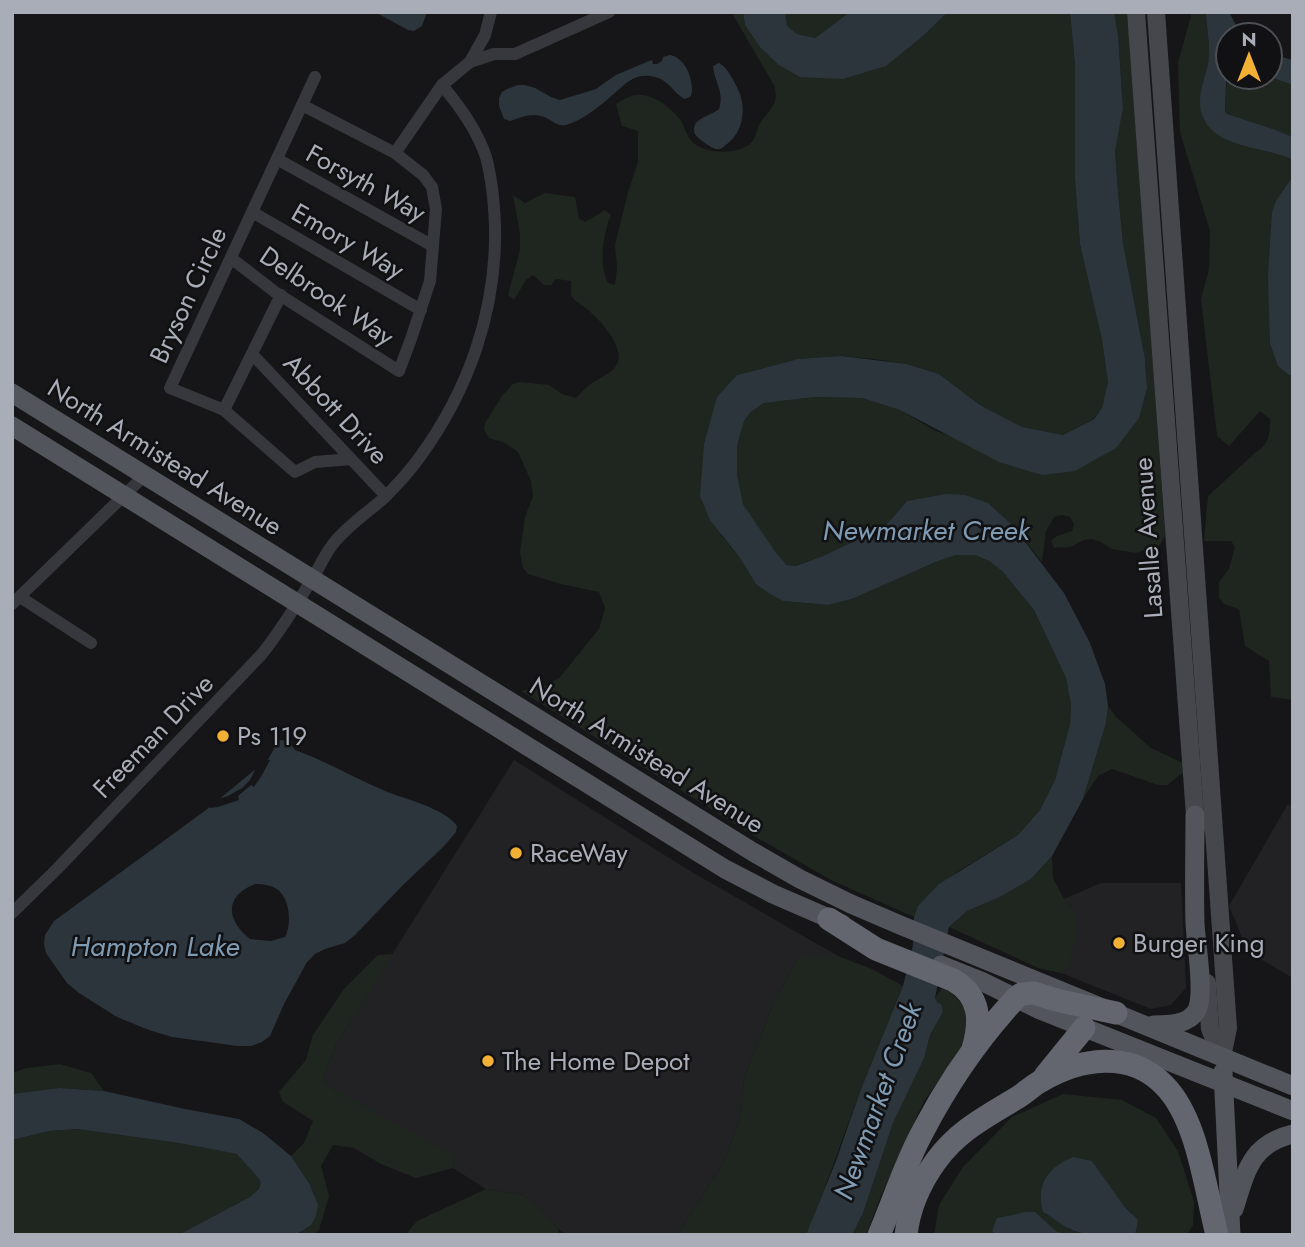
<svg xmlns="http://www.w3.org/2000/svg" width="1305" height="1247" viewBox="0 0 1305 1247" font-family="Jost,sans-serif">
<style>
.built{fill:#222225}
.green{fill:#1e261f}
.water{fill:#2c353c;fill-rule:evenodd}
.pier{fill:#161618}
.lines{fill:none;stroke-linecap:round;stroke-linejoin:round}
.street{stroke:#37383d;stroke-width:12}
.secondary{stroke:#45474d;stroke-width:18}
.primary{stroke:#53555c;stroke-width:19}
.highway{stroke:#63666e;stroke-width:23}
.poi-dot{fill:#f2b134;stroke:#111113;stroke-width:2.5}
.labels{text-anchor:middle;stroke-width:5;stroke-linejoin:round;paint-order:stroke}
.street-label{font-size:26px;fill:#a8adb8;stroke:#111113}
.poi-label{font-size:26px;fill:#a8adb8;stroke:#111113;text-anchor:start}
.water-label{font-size:28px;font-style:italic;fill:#7f9bb3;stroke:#111113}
</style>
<rect width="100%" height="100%" fill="#161618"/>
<g class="built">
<path d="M514 760 685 868 840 957H799L774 1002 744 1078 741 1116 723 1164 677 1235H568L558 1229 524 1195 486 1189 453 1168 454 1160 328 1086 323 1079 336 1044Z"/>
<path d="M1288 804 1293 807V978L1248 952 1229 906Z"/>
<path d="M1101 883H1181L1186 988 1171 1005 1151 1009 1061 973 1068 968 1074 911 1064 899Z"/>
</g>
<g class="green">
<path d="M733 12H743L745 25 760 47 924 35 948 12H1070L1075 64V180L1080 244 1102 340 1108 382 1102 408 1093 419 1063 435 1021 427 980 405 939 374 907 364 874 359 841 356 798 359 737 375 721 535 770 594 783 601 828 605 852 599 938 561 956 555H975L989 561 1002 571 1034 610 1066 678 1071 705 1070 724 1055 780 1040 810 1018 835 958 871 918 906 914 917 831 880 754 836 521 691 548 685 560 677 599 629 605 608 599 592 561 584 528 574 523 568 520 552 525 517 533 496 531 481 518 452 505 443 489 438 484 430 485 423 502 396 513 384 520 382 549 385 562 394 576 398C580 394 584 389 588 386 597 379 609 375 616 366 627 349 601 321 588 310 582 305 576 302 571 296V281L556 279 551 285H544L533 275 526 280 514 300 508 295 520 250V234L513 195 525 203 545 193 575 197 579 219 585 222 605 210 611 215C603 235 598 263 608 283L615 285 617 268 615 245 628 192 638 162V131L622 126 616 104C621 101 629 96 635 95 652 92 672 108 681 121 685 127 686 135 691 140 702 155 739 155 751 143 756 137 757 129 760 123 770 109 780 104 774 85L733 15Z"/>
<path d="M785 12H850L815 38 797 34 786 26Z"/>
<path d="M1114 12H1126L1130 34 1165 535 1160 545 1136 553 1112 549 1099 541 1091 539 1084 540 1070 547 1054 548 1051 541 1057 536 1072 531 1074 524 1070 517 1062 515 1054 517 1046 531 1042 562 1013 526 907 501 886 525 871 533 823 556 796 566 787 565 776 554 743 504 737 474V446L744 421 751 412 764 403 815 397 862 398 900 410 932 429 1042 475 1147 388 1145 359 1123 243 1118 192 1115 151 1123 107 1118 35Z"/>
<path d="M1192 12H1206C1206 27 1210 41 1209 56 1207 83 1195 92 1204 121L1264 150 1293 159V176L1287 185 1270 250 1268 275 1289 375 1293 376V700L1271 697 1269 661 1245 646 1239 609 1224 604 1219 598V582L1229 569 1235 547 1231 541H1204L1208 496 1256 452C1269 445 1270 433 1270 419L1260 411 1229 446 1217 436 1201 299 1209 269 1210 231 1180 132 1178 63Z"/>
<path d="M1228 59V77H1270L1293 85V137L1273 129 1227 114 1225 111Z"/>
<path d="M1108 706 1116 717 1151 748 1185 764V771L1167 785H1158L1112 769 1098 776 1083 799 1106 723Z"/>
<path d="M1052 856 1053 878 1064 899 1074 911 1077 933 1068 968 1061 973 1038 968 949 927 967 911 1000 897 1031 879Z"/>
<path d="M393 954 336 1044 323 1079 328 1086 448 1152 454 1160 453 1168 416 1178 381 1164 354 1148 333 1145 321 1166 329 1196 319 1230 312 1235H295L301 1232 309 1183 291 1156 304 1143 313 1121 283 1102 279 1092 306 1060 313 1035 344 989 378 955Z"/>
<path d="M799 957H840L872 969 903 986 861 1089 812 1222 806 1235H677L723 1164 741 1116 744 1078 774 1002Z"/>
<path d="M942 988 948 989 966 1009 969 1031 962 1049 924 1101 880 1198 866 1235H852L863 1213 893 1123 923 1058 930 1035 943 1012 935 998Z"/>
<path d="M60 1064 91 1073 104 1091 59 1088 12 1094V1073L27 1068Z"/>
<path d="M1063 1094 1122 1100 1156 1118 1178 1151 1194 1202 1193 1225 1187 1235H1135L1136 1227 1131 1212 1124 1206 1092 1161 1051 1170C1040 1184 1043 1195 1043 1212L1055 1218 1070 1230 1088 1235 1057 1233 1035 1212 1006 1216 992 1231 995 1235H934L939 1205 963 1167 1012 1117Z"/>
<path d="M77 1129 179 1143 238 1154 260 1180C261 1189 255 1192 250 1197L178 1235H12V1140L49 1131Z"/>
<path d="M486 1189 524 1195 558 1229 560 1235H405L417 1221Z"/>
</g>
<g class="water">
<path d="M375 12H427L422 26 414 31 408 30Z"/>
<path d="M743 12H785L787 26 797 34 815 38 850 12H948L924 35 886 66 843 79 800 77 779 65 760 47 745 25Z"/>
<path d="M1070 12H1114L1118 35 1123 108 1115 151 1118 192 1123 243 1145 359 1147 388 1139 418 1116 448 1075 471 1042 475 999 462 900 410 862 398 815 397 764 403 751 412 744 421 737 446V474L743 504 776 553 787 565 796 566 823 556 871 533 886 525 907 501 946 494 965 495 988 503 1013 526 1064 593 1090 643 1105 684 1108 706 1106 723 1083 799 1052 856 1031 879 1000 897 967 911 949 927 935 998 938 1003 941 1004 943 1012 930 1035 924 1058 893 1123 863 1213 852 1235H806L836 1161 861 1089 903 986 913 945 914 917 918 906 939 884 1018 835 1040 810 1055 780 1070 724 1071 705 1066 678 1034 610 1002 571 989 561 975 555H956L938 561 852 599 828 605 783 601 770 594 756 584 740 558 710 520 700 496 704 444 717 397 737 375 798 359 841 356 907 364 939 374 980 405 1022 427 1063 435 1094 419 1102 408 1108 382 1102 340 1080 244 1075 180V64Z"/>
<path d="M1206 12H1229L1241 35H1228L1225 111 1227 114 1273 129 1293 137V159C1282 156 1272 152 1261 150 1236 144 1202 137 1200 104 1199 89 1208 72 1209 56 1210 41 1206 27 1206 12Z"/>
<path d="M1270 54 1293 60V85L1270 77Z"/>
<path d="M670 55C686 58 695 82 691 96L685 99C674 94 669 80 655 77 633 71 623 87 608 99 597 108 581 121 566 125 555 127 551 118 541 116 529 113 521 118 510 121L504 119 499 106V98L502 92 507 89 518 85H525L535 88 551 97 560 100 596 89 616 75 649 61 652 60 653 64H657L662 61 663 57Z"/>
<path d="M719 63C729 69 735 83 740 94 746 112 742 133 727 144 723 147 722 149 717 149 712 149 697 138 695 134 693 130 694 126 696 123 701 117 713 114 719 109 725 92 714 81 713 66Z"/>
<path d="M1293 176V376L1289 375 1278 366 1270 343 1268 275 1272 213 1276 201Z"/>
<path d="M282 740 289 742 295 750C326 761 354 778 385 791 404 799 445 808 457 826L456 832 444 846 402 886 355 935 345 943 325 949 315 954 307 962 284 1004 270 1036 262 1042 251 1046H238L172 1037 149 1030 117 1017 79 993 67 983 46 953 44 944 45 935 54 921 206 810 269 758 278 741ZM255 884C263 884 270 885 277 889 290 899 292 923 285 937L271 941 250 939C226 920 224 896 255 884Z"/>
<path d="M59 1088 104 1091 185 1109 239 1119 263 1133 291 1156 309 1183 318 1205 316 1216 311 1225 295 1235H178L250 1197C255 1192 262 1189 260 1180L237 1154 179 1143 77 1129 49 1131 12 1140V1094Z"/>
<path d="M1073 1157 1092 1161 1124 1206 1138 1220 1135 1235C1114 1235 1092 1238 1072 1230 1062 1226 1053 1217 1043 1212 1036 1184 1047 1168 1073 1157Z"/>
<path d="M1026 1212H1035L1057 1232 1072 1235H995L992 1231 997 1218Z"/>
</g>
<path class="pier" d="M267 755 266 759 270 760 262 775 254 787 251 785 238 796 239 800 218 807 210 808 209 806H206L211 801 228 796 242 788 250 780 261 759Z"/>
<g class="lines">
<g class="street">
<path d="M491 12 485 35 470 62 494 54H515L609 12"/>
<path d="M315 77 170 388 224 410 295 472 315 462 351 459"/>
<path d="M395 153 442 85 470 62"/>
<path d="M277 159 433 246"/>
<path d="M252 212 421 310"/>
<path d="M231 258 275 292 399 371 411 339 430 281 436 209 432 187 423 175 395 153 302 105"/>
<path d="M252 354 386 496"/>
<path d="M224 410 281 295"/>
<path d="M20 597 91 643"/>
<path d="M12 604 144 476"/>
<path d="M12 913 57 869 261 655C281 631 297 603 314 576 320 566 325 554 333 544 347 526 367 513 384 498 396 486 409 472 419 458 469 390 497 310 495 225 494 202 492 179 486 157 477 130 460 107 442 85"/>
</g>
<g class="secondary">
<path d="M1136 12 1196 829"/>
<path d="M1156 12 1228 1028 1222 1057"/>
<path d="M1207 983 1210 1029 1222 1057"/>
</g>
<g class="primary">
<path d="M12 393 753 852 800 879 851 904 900 925 1293 1086"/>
<path d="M12 426 725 869 773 894 842 924"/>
<path d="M941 965 981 981 1040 1010 1293 1111"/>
<path d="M1153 1025C1168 1025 1189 1025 1197 1010 1205 993 1196 943 1195 924 1194 888 1195 851 1195 815"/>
<path d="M1223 1072 1231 1235"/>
<path d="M1234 1209C1246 1172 1250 1144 1293 1134"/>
</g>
<g class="highway">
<path d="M829 919 876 949 953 980C981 996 981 1021 973 1049"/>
<path d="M1045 1076 1084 1028"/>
<path d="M879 1235C894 1200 905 1164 923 1131 948 1083 979 1038 1015 999L1021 994 1034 993 1056 1000 1116 1013"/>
<path d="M906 1235C909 1208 920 1183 936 1161 958 1131 984 1118 1015 1099 1024 1094 1032 1086 1041 1081 1080 1058 1130 1050 1164 1085 1198 1119 1205 1189 1217 1235"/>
</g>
</g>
<g class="poi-dot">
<circle cx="223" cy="736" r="7"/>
<circle cx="516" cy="853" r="7"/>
<circle cx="1119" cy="943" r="7"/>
<circle cx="488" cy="1061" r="7"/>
</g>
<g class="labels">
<g class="street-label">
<text transform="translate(366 183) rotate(29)" y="9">Forsyth Way</text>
<text transform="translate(348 241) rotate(30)" y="9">Emory Way</text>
<text transform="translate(188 295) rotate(-65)" y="9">Bryson Circle</text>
<text transform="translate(327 296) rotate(34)" y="9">Delbrook Way</text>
<text transform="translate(336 409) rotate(47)" y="9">Abbott Drive</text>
<text transform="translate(165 457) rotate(32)" y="9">North Armistead Avenue</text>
<text transform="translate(1148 538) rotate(-94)" y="9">Lasalle Avenue</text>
<text transform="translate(153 736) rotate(-46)" y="9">Freeman Drive</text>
<text transform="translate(647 755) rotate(32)" y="9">North Armistead Avenue</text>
</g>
<g class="poi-label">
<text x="237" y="745">Ps 119</text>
<text x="530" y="862">RaceWay</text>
<text x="1133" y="952">Burger King</text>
<text x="502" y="1070">The Home Depot</text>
</g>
<g class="water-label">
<text x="926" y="540">Newmarket Creek</text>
<text x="155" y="956">Hampton Lake</text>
<text transform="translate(877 1101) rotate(-70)" y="10">Newmarket Creek</text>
</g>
</g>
<rect width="1305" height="1247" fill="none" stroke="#a8adb8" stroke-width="28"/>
<g transform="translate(1249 56)"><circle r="33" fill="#111113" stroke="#4d4f55" stroke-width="2"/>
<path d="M0-5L12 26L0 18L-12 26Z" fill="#f2b134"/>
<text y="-10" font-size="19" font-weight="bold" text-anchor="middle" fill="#a8adb8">N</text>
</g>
</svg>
